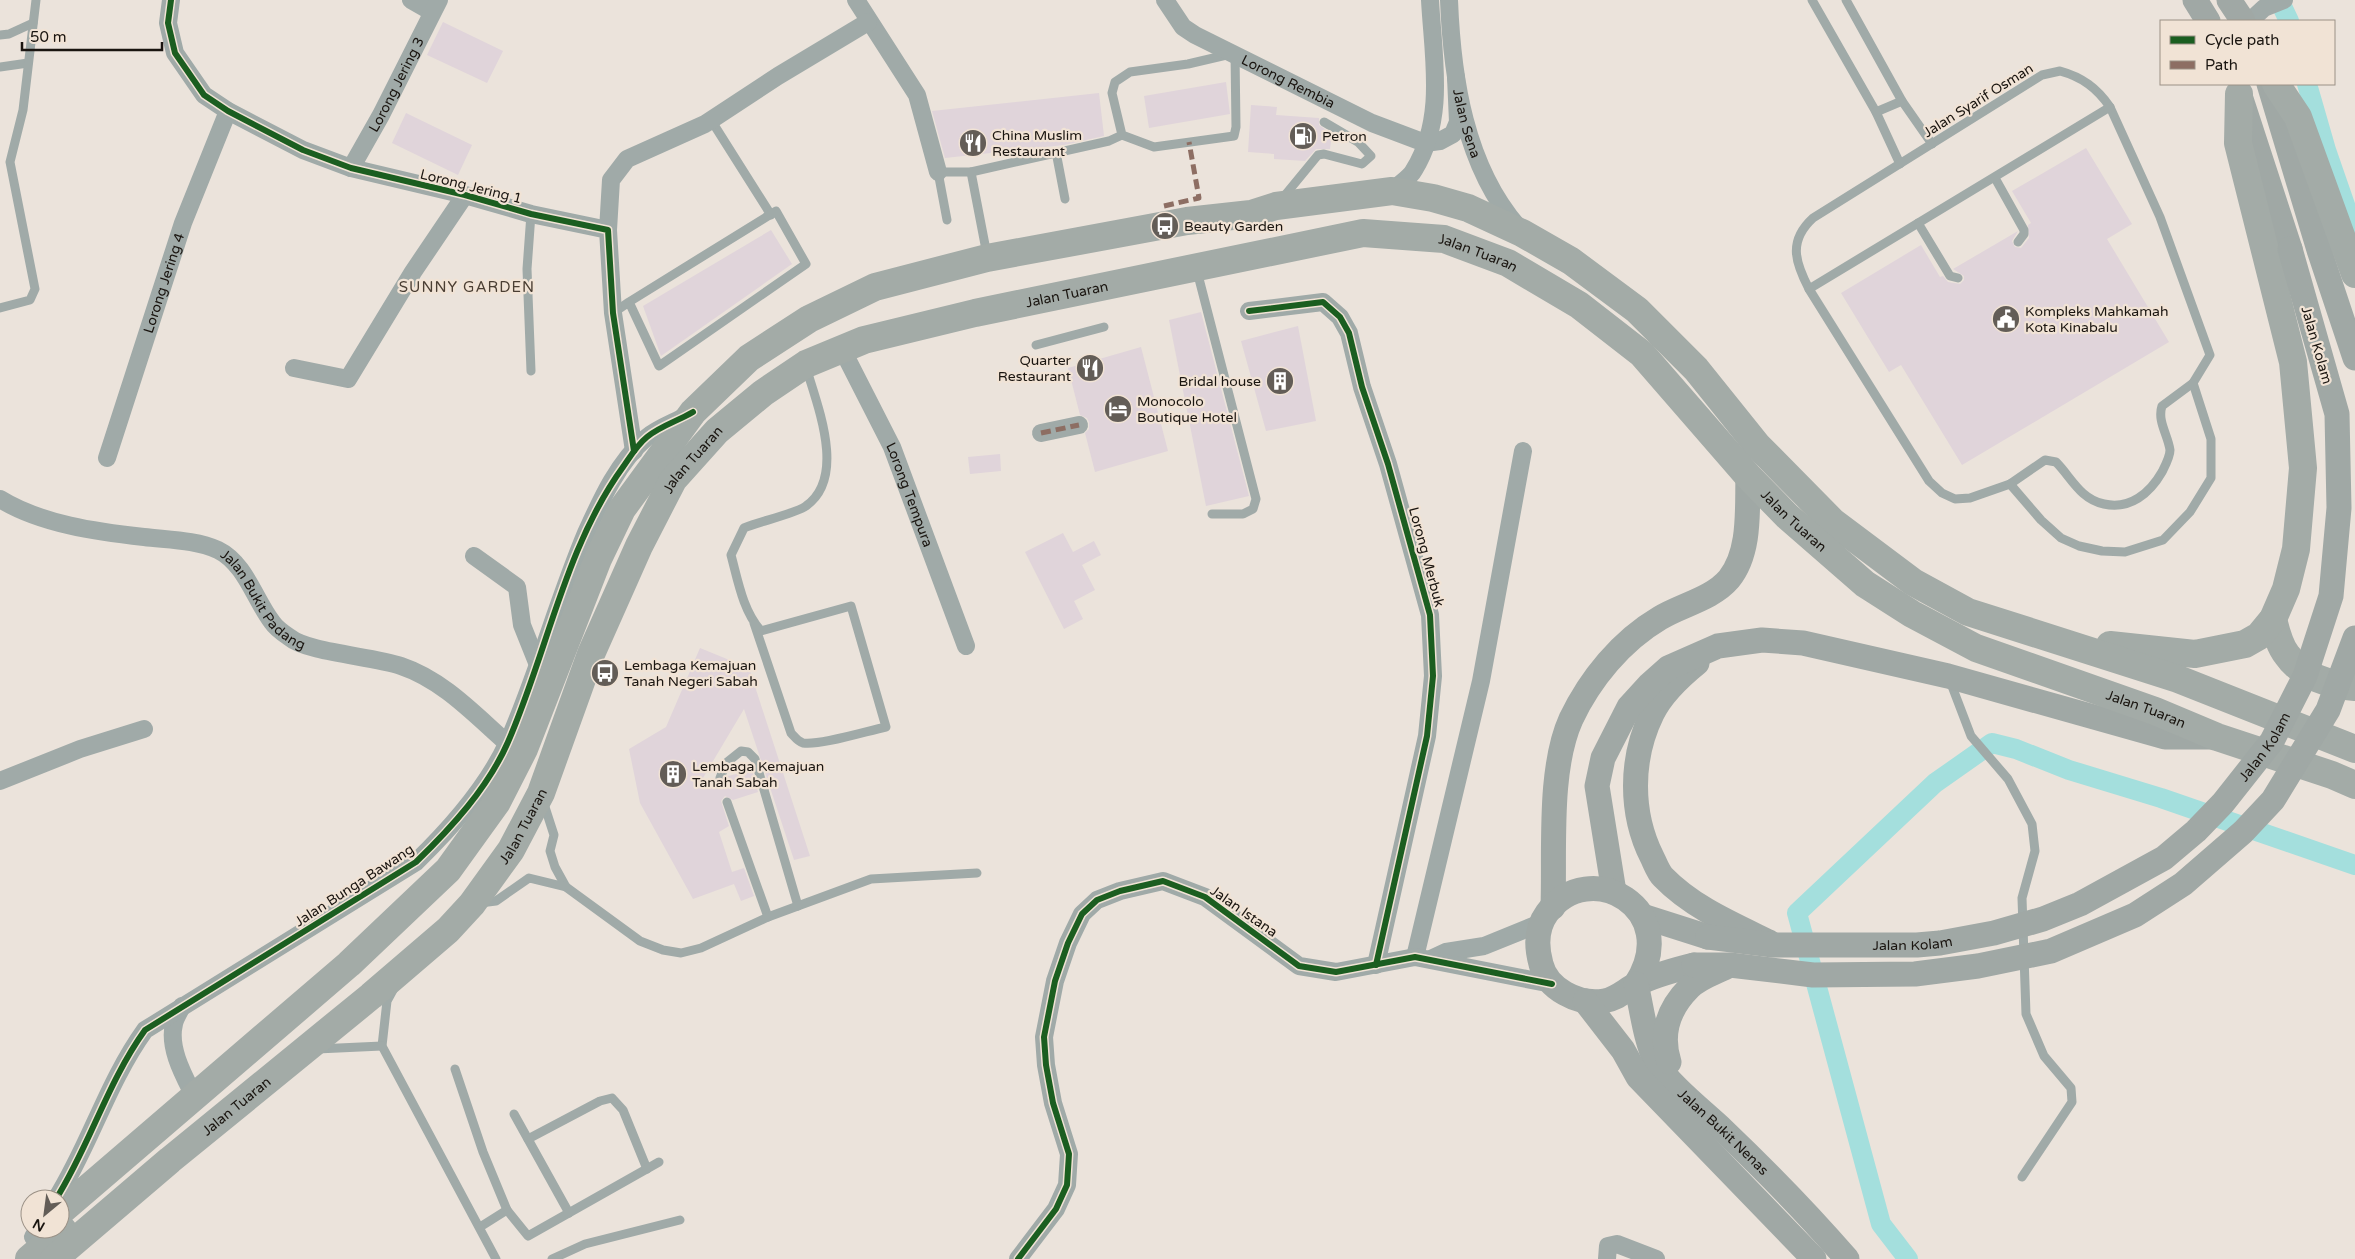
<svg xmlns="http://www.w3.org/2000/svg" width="2355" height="1259" viewBox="0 0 2355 1259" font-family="'Varela Round',sans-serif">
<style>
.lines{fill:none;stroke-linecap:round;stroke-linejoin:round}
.canal{stroke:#a4dfdd;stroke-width:20}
.building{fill:#e0d4da}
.service{stroke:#a0aaa8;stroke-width:9}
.minor{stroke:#a0aaa8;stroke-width:18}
.secondary{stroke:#a0a8a5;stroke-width:25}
.primary{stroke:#a3aba7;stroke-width:28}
.secondary-bridge{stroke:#a0a8a5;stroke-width:25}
.quiet{stroke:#8d6e63;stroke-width:5;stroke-dasharray:10 5;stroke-linecap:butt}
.cycleway-casing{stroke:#f1e3d5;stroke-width:9}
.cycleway{stroke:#1b5e20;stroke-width:6}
.labels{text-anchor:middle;stroke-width:4.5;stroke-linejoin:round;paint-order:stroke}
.street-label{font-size:14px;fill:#1a1510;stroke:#f1e3d5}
.poi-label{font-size:14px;fill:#1a1510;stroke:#f1e3d5;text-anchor:start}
.neighbourhood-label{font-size:15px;letter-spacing:1px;fill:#4a3e33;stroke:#f1e3d5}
</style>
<rect width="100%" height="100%" fill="#ebe3db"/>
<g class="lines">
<g class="canal">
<path d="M2279 0 2289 21"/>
<path d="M2307 84 2326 150 2355 234"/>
<path d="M1908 1259 1881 1224 1797 913 1935 783 1992 743 2016 749 2069 770 2161 798 2355 865"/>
</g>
</g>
<g class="building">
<path d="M443 22 503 51 487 83 427 55Z"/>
<path d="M1226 82 1230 114 1149 128 1144 96Z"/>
<path d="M1099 93 1104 136 1064 145 945 158 932 111Z"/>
<path d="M1251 105 1277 107 1276 115 1319 118V125L1332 134 1330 149H1316L1305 161 1274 159V154L1248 152Z"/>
<path d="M406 113 472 145 458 175 392 143Z"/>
<path d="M2086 148 2132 224 2107 239 2169 342 1962 465 1901 365 1889 372 1841 293 1921 245 1940 277 1943 276 1948 282 1960 284 1964 280V276L1953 269 2018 231 2012 241 2015 247 2021 248 2029 238 2028 225 2031 223 2012 191Z"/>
<path d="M771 230 792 264 661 356 643 306Z"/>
<path d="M1201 312 1249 496 1206 506 1169 320Z"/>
<path d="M1298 326 1316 421 1266 431 1241 341Z"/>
<path d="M1141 347 1168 451 1095 472 1085 433 1089 429V422L1087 418 1080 415 1068 368Z"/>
<path d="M1000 454 1001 471 970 474 968 457Z"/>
<path d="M1063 533 1073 552 1094 541 1101 555 1082 565 1095 590 1074 601 1083 619 1064 629 1025 552Z"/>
<path d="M700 648 749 668 810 856 794 860 744 709 700 783 714 780 721 784 728 776 752 770 758 792 733 800 725 796 721 801 729 826 719 832 732 872 744 868 754 896 741 901 734 884 693 899 640 803 629 749 666 727Z"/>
</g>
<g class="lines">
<g class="service">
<path d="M1812 0 1876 112 1900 164"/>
<path d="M1846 0 1902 101 1932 144"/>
<path d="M0 35 9 34 33 23"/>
<path d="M0 67 28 63"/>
<path d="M2060 71C2082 77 2097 88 2110 107L2160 217 2210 355 2193 383 2162 406C2157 421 2168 435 2170 450 2170 457 2165 466 2162 472 2150 493 2130 510 2104 504 2080 499 2071 477 2056 462L2045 460 2010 484 1970 498 1955 499 1942 493 1929 481 1809 289C1795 262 1788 241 1813 218L2042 75Z"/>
<path d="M1876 112 1902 101"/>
<path d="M711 120 771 215"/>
<path d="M1056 152 1065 199"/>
<path d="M971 172 987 255"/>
<path d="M1995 178 2024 230V234L2018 242"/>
<path d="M1281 200 1318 155 1324 154 1362 164 1371 156 1358 142 1324 122"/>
<path d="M947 220 938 172H971L1109 141 1122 135 1154 147 1234 136 1236 127 1235 53 1188 64 1130 72 1115 82 1112 93 1122 135"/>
<path d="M1918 223 1947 271 1950 276 1958 278"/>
<path d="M1197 271 1256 499 1253 509 1243 514H1212"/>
<path d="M1809 289 2110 107"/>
<path d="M0 308 30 300 35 289 10 162 23 110 36 0"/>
<path d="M613 313 629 302 776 211 806 264 659 366 629 302"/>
<path d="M1036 345 1104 327"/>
<path d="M531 371 527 269 531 214"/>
<path d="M2010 484 2041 520 2061 538 2079 546 2102 551 2125 552 2163 540 2190 512 2211 478V439L2193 383"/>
<path d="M754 623 791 733C795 737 797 741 803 743 819 746 867 731 886 727L851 606 761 631C743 611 738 581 731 555L744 528C758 522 797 513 806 506 847 477 817 405 806 367"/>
<path d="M1950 681 1971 736 2008 779 2032 824 2035 851 2022 898 2026 1014 2044 1056 2071 1088 2072 1102 2022 1177"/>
<path d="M720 778 726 763 741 751 748 752 755 759 798 906"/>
<path d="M543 801 554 835 550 851 555 867 566 887"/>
<path d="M727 802 768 917"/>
<path d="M480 903 496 901 529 878 566 887 640 941 663 950 681 953 701 948 768 917 871 879 977 873"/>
<path d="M393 990 387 1001 382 1046 496 1259"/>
<path d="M317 1049 382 1046"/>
<path d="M455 1069 483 1152 507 1210"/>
<path d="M514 1114 569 1213"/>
<path d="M528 1139 600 1101 612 1098 623 1110 647 1169"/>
<path d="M480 1227 507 1210 528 1236 659 1162"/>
<path d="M552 1259 585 1244 680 1220"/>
</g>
<g class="minor">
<path d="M171 0 168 23 175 53 204 95 228 111 303 150 351 168 465 195 531 214 608 230 613 313 634 451"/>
<path d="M411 0 432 12"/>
<path d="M856 0 917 95 938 172"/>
<path id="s1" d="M1165 0 1183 27 1195 35 1372 123 1425 143 1440 141 1453 134 1458 122 1456 77"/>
<path id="s2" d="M1449 0C1452 78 1465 166 1518 227"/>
<path d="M2250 21 2264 8 2284 0"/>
<path id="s3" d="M351 168 381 115 439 0"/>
<path d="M1392 191C1399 184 1410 178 1414 170 1446 118 1433 57 1430 0"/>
<path d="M608 230 611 180 627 159 705 124 778 76 868 22"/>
<path d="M1249 311 1323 302 1340 317 1349 333 1362 387 1388 464 1430 615 1433 676 1427 736 1376 965"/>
<path id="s4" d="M842 349 892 447 966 646"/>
<path d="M294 368 348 379 413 272 465 195"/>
<path d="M1041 433 1079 425"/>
<path id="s5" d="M107 458 183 223 228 111"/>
<path id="s6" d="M0 499C40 524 98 532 144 537 169 540 196 540 218 550 245 563 255 600 272 622 276 628 283 633 289 637 308 653 373 656 401 666 443 680 475 715 507 743"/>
<path d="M474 556 517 587 522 625 538 665"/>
<path d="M0 781 80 749 144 729"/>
<path d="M1415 957 1481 681 1523 451"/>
<path d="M1431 959 1446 952 1484 946 1543 922"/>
<path d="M182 1006C180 1011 175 1018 174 1024 168 1048 184 1076 194 1096"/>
<path d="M56 1199C90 1145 107 1083 145 1030L416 862C451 828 487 788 508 742 538 674 557 602 586 533 601 500 618 462 646 438 658 428 673 423 686 416"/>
<path d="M33 1237 38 1229"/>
<path d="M1018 1259 1056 1209 1067 1185 1069 1154 1053 1103 1046 1065 1044 1037 1055 981 1068 943 1082 914 1097 900 1120 891 1163 881 1205 897 1299 966 1336 972 1415 957 1552 984"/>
<path d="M1607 1259 1608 1246 1617 1244 1656 1259"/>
</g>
<g class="secondary">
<path d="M2195 0 2208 21"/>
<path d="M2229 0 2243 21"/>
<path d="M2269 84 2319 250 2355 358"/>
<path d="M2241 99 2290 249"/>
<path d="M1697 663C1681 676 1661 695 1652 714 1630 759 1630 813 1652 857 1655 863 1658 872 1663 877 1692 907 1732 924 1769 942"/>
<path d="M1614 892 1597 786 1603 758 1629 707 1650 684 1668 668 1718 646 1762 640 1803 643 1948 676 2165 737H2214"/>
<path d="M1553 907C1555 851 1548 770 1571 719 1590 679 1621 641 1660 618 1681 605 1712 599 1729 579 1751 552 1747 509 1748 476"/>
<path d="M1642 916 1708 937"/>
<path d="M1636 984C1684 909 1589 855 1547 913 1536 928 1536 946 1541 964 1547 989 1578 1005 1604 1001 1617 999 1625 990 1637 984 1654 975 1675 970 1694 965"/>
<path id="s7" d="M1636 984C1642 1009 1645 1039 1656 1062 1667 1083 1704 1112 1723 1130 1766 1171 1808 1214 1847 1259"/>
<path d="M1585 1001 1623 1050 1638 1077 1814 1259"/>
<path d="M1669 1062C1660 1034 1668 1009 1689 988 1698 978 1714 973 1726 967"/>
</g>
<g class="primary">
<path d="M2276 84 2298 117 2355 274"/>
<path d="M2273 619C2276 631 2279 645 2287 655 2302 677 2331 685 2355 687"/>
<path d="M2110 645 2195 654 2245 644 2259 636 2273 619 2286 589 2296 549 2303 468 2293 362 2238 143 2239 94"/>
<path d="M60 1212 349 964 448 870 497 802 524 749 598 559 622 509 693 412 749 358 809 319 875 287 987 258 1187 221 1251 214 1276 206 1392 191 1433 198 1468 208 1522 233 1571 261 1637 310 1696 369 1757 445 1833 522 1913 582 1968 612 2178 679 2355 749"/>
<path d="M29 1259 63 1230"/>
<path id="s8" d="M54 1259 170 1160 371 996 448 930 472 904 511 850 541 793 591 654 639 546 673 480 717 431 763 393 806 364 864 340 975 313 1363 233 1444 239 1508 263 1579 305 1642 354 1748 476 1787 516 1865 584 1912 614 1976 648 2155 711 2217 737 2332 775 2355 785"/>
</g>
<g class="secondary-bridge">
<path id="s9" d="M1708 937 1773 945H1917L1940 943 1994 933 2043 919 2080 904 2164 858 2196 831 2223 803 2272 741 2305 676 2331 596 2339 508 2337 414 2290 249"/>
<path d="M1694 965H1730L1813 975 1915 974 1978 966 2051 951 2135 915 2183 884 2243 832 2273 800 2328 710 2355 638"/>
</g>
<g class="quiet">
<path d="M1164 206 1199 198 1189 142"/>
<path d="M1041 433 1079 425"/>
</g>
<defs>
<g id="cycleway">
<path d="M171 0 168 23 175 53 204 95 228 111 303 150 351 168 465 195 531 214 608 230 613 313 634 451"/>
<path d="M1249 311 1323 302 1340 317 1349 333 1362 387 1388 464 1430 615 1433 676 1427 736 1376 965"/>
<path d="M56 1199C90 1145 107 1083 145 1030L416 862C451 828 488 788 508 742 547 653 565 547 623 467 630 457 637 445 647 437 660 426 678 421 693 412"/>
<path d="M1018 1259 1056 1209 1067 1185 1069 1154 1053 1103 1046 1065 1044 1037 1055 981 1068 943 1082 914 1097 900 1120 891 1163 881 1205 897 1299 966 1336 972 1415 957 1552 984"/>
</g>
</defs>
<use href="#cycleway" class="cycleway-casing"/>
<use href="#cycleway" class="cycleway"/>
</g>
<defs>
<symbol id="fuel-disc" viewBox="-11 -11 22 22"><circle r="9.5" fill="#635d57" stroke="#f1e3d5"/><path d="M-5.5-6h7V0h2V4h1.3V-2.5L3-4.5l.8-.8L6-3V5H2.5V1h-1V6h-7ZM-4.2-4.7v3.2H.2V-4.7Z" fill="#fff"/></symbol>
<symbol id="restaurant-disc" viewBox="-11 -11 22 22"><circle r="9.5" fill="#635d57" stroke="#f1e3d5"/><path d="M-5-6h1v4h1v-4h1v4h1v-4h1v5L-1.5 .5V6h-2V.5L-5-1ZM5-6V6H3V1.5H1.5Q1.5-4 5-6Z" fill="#fff"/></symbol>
<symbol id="bus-disc" viewBox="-11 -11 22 22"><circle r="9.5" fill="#635d57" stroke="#f1e3d5"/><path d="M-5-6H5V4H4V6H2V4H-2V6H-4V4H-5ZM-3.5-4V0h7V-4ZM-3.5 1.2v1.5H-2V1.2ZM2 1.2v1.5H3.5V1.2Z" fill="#fff"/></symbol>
<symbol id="civic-disc" viewBox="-11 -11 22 22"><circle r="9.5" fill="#635d57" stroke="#f1e3d5"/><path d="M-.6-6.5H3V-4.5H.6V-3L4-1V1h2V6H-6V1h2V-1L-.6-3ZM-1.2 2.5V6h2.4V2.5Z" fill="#fff"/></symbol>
<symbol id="building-disc" viewBox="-11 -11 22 22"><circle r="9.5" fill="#635d57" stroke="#f1e3d5"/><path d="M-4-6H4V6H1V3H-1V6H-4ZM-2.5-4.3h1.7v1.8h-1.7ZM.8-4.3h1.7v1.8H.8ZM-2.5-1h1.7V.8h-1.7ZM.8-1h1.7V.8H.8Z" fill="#fff"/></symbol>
<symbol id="hotel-disc" viewBox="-11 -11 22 22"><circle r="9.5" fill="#635d57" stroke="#f1e3d5"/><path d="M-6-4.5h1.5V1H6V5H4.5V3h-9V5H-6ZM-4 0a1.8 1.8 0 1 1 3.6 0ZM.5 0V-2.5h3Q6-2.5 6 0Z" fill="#fff"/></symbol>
</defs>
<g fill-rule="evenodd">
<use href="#fuel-disc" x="1287" y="120" width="32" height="32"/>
<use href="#restaurant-disc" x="957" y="127" width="32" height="32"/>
<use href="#bus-disc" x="1149" y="210" width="32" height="32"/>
<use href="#civic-disc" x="1990" y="303" width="32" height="32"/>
<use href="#restaurant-disc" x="1074" y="352" width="32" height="32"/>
<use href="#building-disc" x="1264" y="365" width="32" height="32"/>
<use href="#hotel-disc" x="1102" y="393" width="32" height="32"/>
<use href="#bus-disc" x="589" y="657" width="32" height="32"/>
<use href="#building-disc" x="657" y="758" width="32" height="32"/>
</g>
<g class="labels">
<g class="street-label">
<text dy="5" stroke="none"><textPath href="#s1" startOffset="151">Lorong Rembia</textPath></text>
<text dy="5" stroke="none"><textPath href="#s3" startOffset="95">Lorong Jering 3</textPath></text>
<text transform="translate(1978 100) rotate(-32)" y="5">Jalan Syarif Osman</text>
<text dy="5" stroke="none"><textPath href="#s2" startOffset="125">Jalan Sena</textPath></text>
<text transform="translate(471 186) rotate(14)" y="5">Lorong Jering 1</text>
<text dy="5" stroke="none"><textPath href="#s8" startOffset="1888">Jalan Tuaran</textPath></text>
<text dy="5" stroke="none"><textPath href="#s5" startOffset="184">Lorong Jering 4</textPath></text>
<text dy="5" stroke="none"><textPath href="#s8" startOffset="1468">Jalan Tuaran</textPath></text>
<text transform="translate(2317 345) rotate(74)" y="5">Jalan Kolam</text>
<text dy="5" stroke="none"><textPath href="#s8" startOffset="1048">Jalan Tuaran</textPath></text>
<text dy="5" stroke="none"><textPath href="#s4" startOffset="161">Lorong Tempura</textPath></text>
<text dy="5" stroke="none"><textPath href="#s8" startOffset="2308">Jalan Tuaran</textPath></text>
<text transform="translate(1427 557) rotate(75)" y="5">Lorong Merbuk</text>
<text dy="5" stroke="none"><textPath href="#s6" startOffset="294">Jalan Bukit Padang</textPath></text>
<text dy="5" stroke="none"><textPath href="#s8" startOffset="2712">Jalan Tuaran</textPath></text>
<text dy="5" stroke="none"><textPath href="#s9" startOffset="625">Jalan Kolam</textPath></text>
<text dy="5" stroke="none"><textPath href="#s8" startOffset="642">Jalan Tuaran</textPath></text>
<text transform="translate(354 885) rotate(-33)" y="5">Jalan Bunga Bawang</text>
<text transform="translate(1244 911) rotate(35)" y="5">Jalan Istana</text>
<text dy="5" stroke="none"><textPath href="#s9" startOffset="205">Jalan Kolam</textPath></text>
<text dy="5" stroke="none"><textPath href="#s8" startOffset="238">Jalan Tuaran</textPath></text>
<text dy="5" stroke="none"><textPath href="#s7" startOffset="178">Jalan Bukit Nenas</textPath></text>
</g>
<g class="poi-label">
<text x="992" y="140">China Muslim<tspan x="992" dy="16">Restaurant</tspan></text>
<text x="1322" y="141">Petron</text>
<text x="1184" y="231">Beauty Garden</text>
<text x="2025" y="316">Kompleks Mahkamah<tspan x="2025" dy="16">Kota Kinabalu</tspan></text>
<text x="1071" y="365" text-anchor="end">Quarter<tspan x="1071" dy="16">Restaurant</tspan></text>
<text x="1261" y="386" text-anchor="end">Bridal house</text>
<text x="1137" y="406">Monocolo<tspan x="1137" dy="16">Boutique Hotel</tspan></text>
<text x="624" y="670">Lembaga Kemajuan<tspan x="624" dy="16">Tanah Negeri Sabah</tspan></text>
<text x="692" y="771">Lembaga Kemajuan<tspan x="692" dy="16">Tanah Sabah</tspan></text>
</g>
<g class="neighbourhood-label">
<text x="467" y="292">SUNNY GARDEN</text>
</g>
</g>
<rect x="2160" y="20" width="175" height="65" fill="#f1e3d5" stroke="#9b9186"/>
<rect x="2170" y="36" width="25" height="8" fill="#1b5e20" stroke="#9b9186"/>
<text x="2205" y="45" font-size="15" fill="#1a1510">Cycle path</text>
<rect x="2170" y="61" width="25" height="8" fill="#8d6e63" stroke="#9b9186"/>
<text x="2205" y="70" font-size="15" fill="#1a1510">Path</text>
<g transform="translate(45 1214) rotate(209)"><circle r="24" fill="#f1e3d5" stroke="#9b9186"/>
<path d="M0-4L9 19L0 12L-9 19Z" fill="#635d57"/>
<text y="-8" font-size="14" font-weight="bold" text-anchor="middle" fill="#1a1510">N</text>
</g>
<path d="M22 42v8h140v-8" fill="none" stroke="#1a1510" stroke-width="2.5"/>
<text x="30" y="42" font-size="15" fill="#1a1510" stroke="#f1e3d5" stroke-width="4" paint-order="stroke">50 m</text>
</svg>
